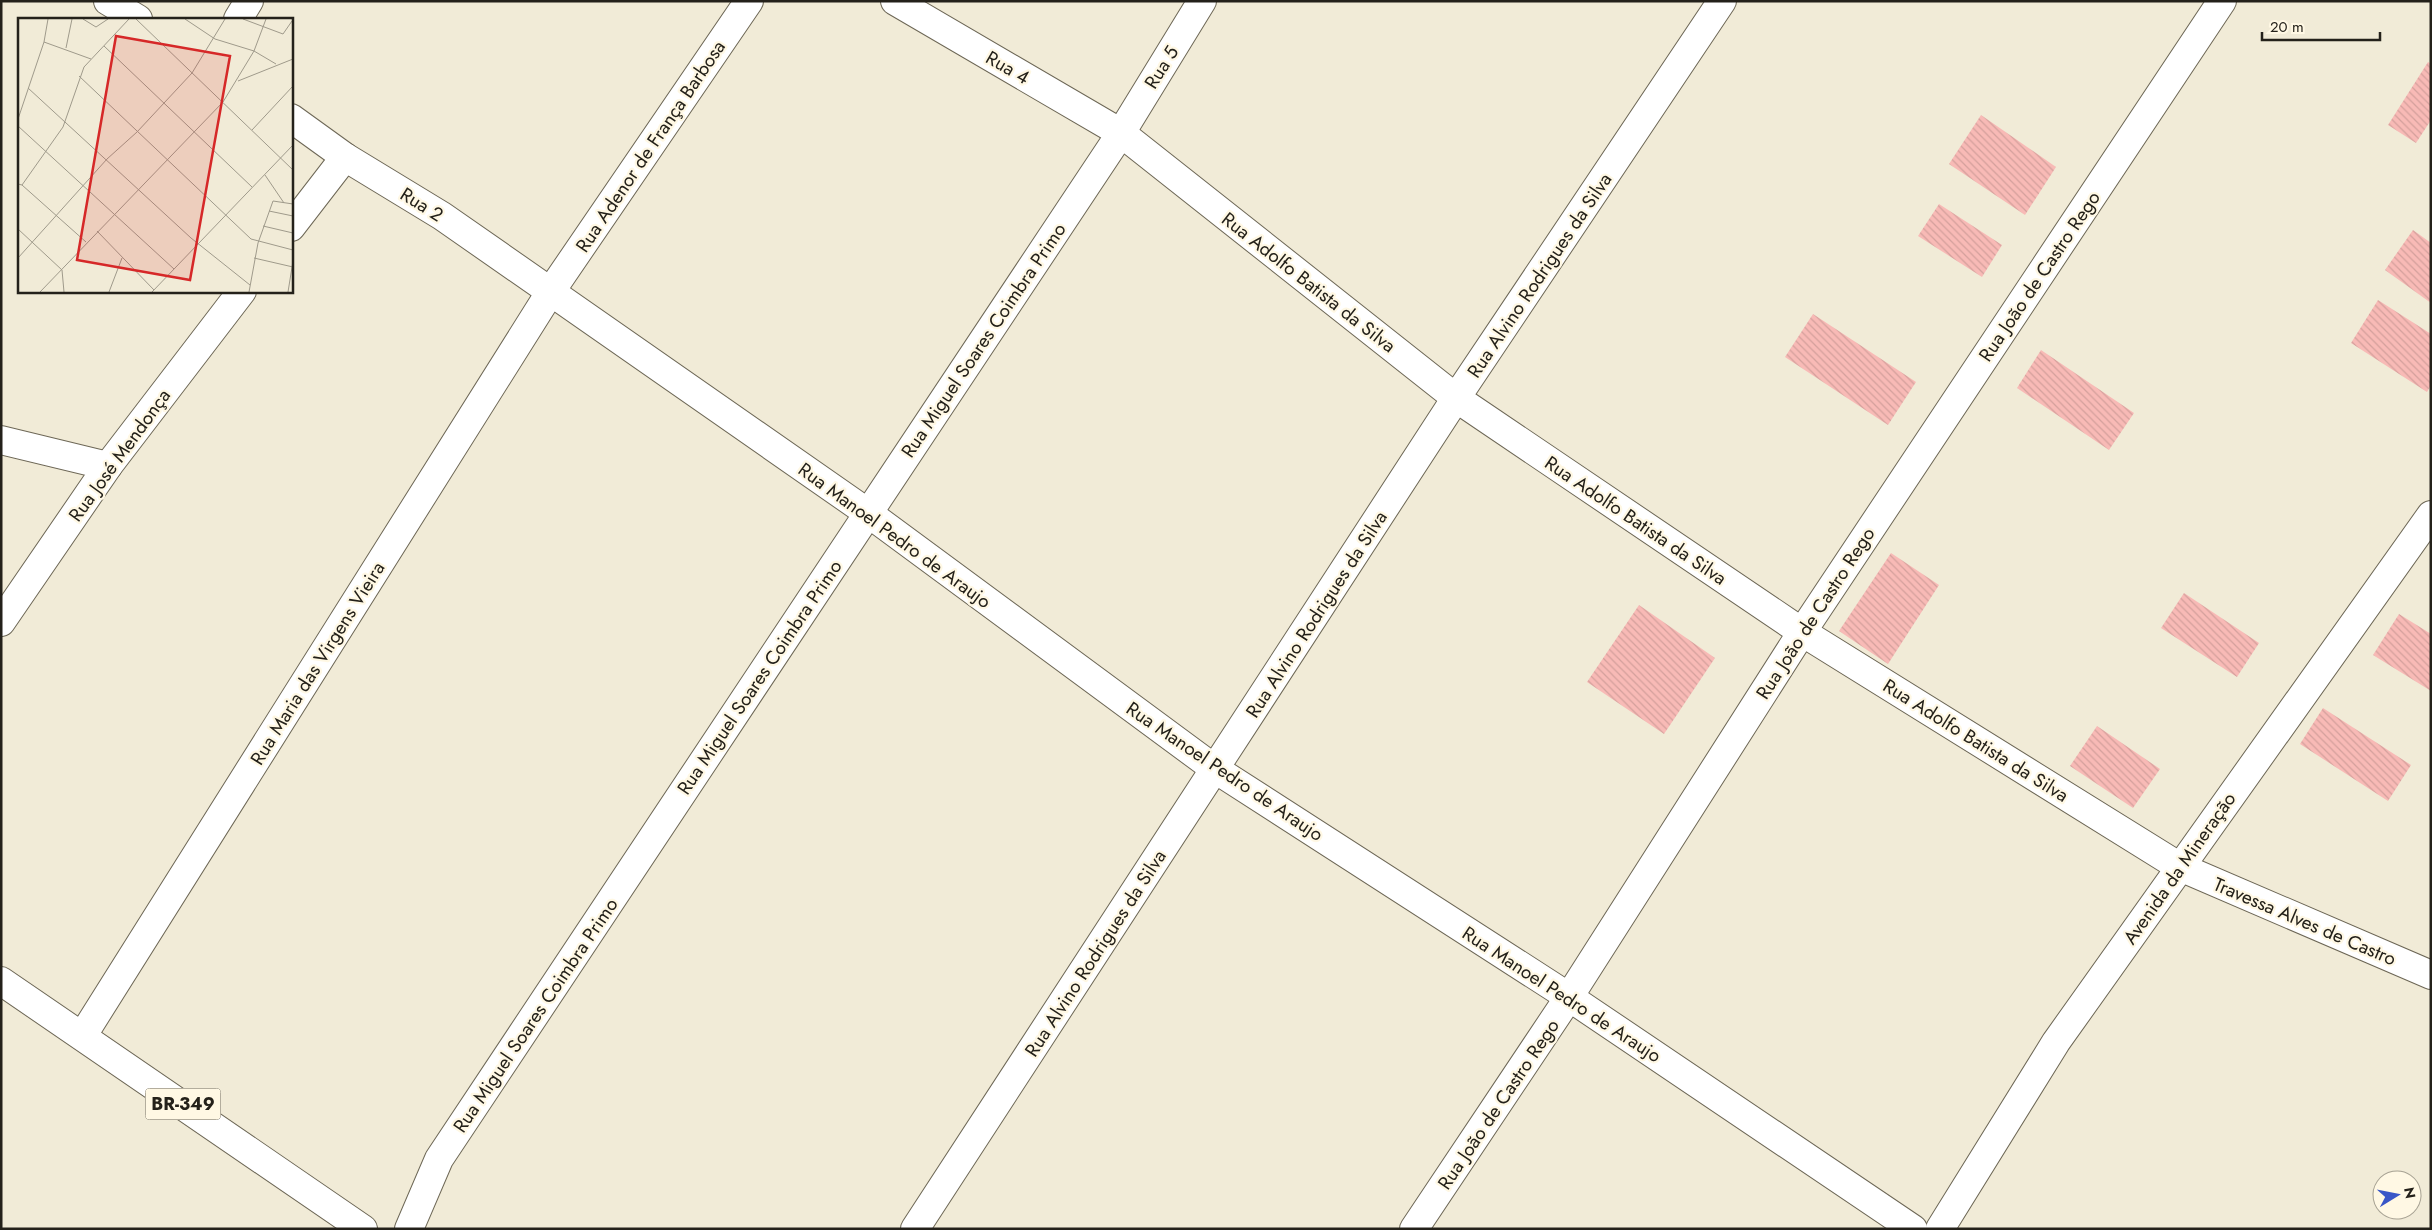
<svg xmlns="http://www.w3.org/2000/svg" width="2432" height="1230" viewBox="0 0 2432 1230" font-family="Jost,sans-serif">
<style>
.building{fill:url(#building-back-hatch)}
.lines{fill:none;stroke-linecap:round;stroke-linejoin:round}
.street-casing{stroke:#6d6756;stroke-width:30}
.secondary-casing{stroke:#6d6756;stroke-width:30}
.primary-casing{stroke:#6d6756;stroke-width:30}
.street{stroke:#fff;stroke-width:28}
.secondary{stroke:#fff;stroke-width:28}
.primary{stroke:#fff;stroke-width:28}
.labels{text-anchor:middle;stroke-width:4.5;stroke-linejoin:round;paint-order:stroke}
.shield{fill:#fff8e4;stroke:#666257;stroke-width:1}
.shield-label{font-size:18px;font-weight:bold;fill:#24211a}
.street-label{font-size:19px;fill:#24211a;stroke:#fff8e4}
.inset-road{fill:none;stroke:#9f9a8b;stroke-width:1}
.view{fill:#d62828;fill-opacity:0.15;stroke:#d62828;stroke-width:2.5}
.inset-edge{fill:none;stroke:#24211a;stroke-width:2.5}
</style>
<defs>
<pattern id="building-back-hatch" width="6" height="6" patternUnits="userSpaceOnUse" patternTransform="scale(1.25)"><rect width="6" height="6" fill="#f8bab6"/><path d="M-1 5l2 2M0 0l6 6M5-1l2 2" fill="none" stroke="#d4a09c"/></pattern>
</defs>
<rect width="100%" height="100%" fill="#f1ebd7"/>
<g class="building">
<path d="M2428 62 2431 64V120L2416 143 2388 125Z"/>
<path d="M1981 115 2056 167 2025 215 1949 164Z"/>
<path d="M1939 204 2002 245 1982 277 1918 236Z"/>
<path d="M2413 230 2431 243V303L2385 270Z"/>
<path d="M2378 300 2431 334V385L2427 392 2351 343Z"/>
<path d="M1813 314 1916 382 1888 425 1785 357Z"/>
<path d="M2041 350 2134 413 2109 450 2017 388Z"/>
<path d="M1891 553 1939 585 1888 664 1839 631Z"/>
<path d="M2184 593 2259 643 2237 677 2161 628Z"/>
<path d="M1639 605 1715 658 1664 734 1587 682Z"/>
<path d="M2399 614 2431 634V691L2373 655Z"/>
<path d="M2323 708 2411 765 2388 801 2300 744Z"/>
<path d="M2097 726 2160 769 2133 808 2070 766Z"/>
</g>
<g class="lines">
<defs>
<g id="street">
<path d="M895 1 1121 133 1456 398 1802 632 2180 867 2431 975"/>
<path d="M238 19 249 1"/>
<path d="M291 227 345 157"/>
<path d="M1 440 108 466"/>
<path d="M1 622 108 466 242 291"/>
<path d="M83 1035 551 291 749 1"/>
<path d="M409 1229 439 1159 1121 133 1202 1"/>
<path d="M915 1229 1456 398 1722 1"/>
<path d="M1414 1229 1569 997 1802 632 2222 1"/>
<path d="M1940 1229 2056 1042 2431 515"/>
</g>
<g id="secondary">
<path d="M108 1 138 19"/>
<path d="M291 118 345 157 442 216 868 513 1215 769 1569 997 1913 1229"/>
</g>
<path id="primary" d="M1 981 363 1229"/>
</defs>
<use href="#street" class="street-casing"/>
<use href="#secondary" class="secondary-casing"/>
<use href="#primary" class="primary-casing"/>
<use href="#street" class="street"/>
<use href="#secondary" class="secondary"/>
<use href="#primary" class="primary"/>
</g>
<g class="labels">
<rect class="shield" x="145.5" y="1088.5" width="75" height="31" rx="4"/>
<g class="shield-label">
<text x="183" y="1110">BR-349</text>
</g>
<g class="street-label">
<text transform="translate(1008 67) rotate(30)" y="7">Rua 4</text>
<text transform="translate(1161 67) rotate(-58)" y="7">Rua 5</text>
<text transform="translate(650 146) rotate(-56)" y="7">Rua Adenor de França Barbosa</text>
<text transform="translate(422 204) rotate(32)" y="7">Rua 2</text>
<text transform="translate(1539 275) rotate(-56)" y="7">Rua Alvino Rodrigues da Silva</text>
<text transform="translate(2039 276) rotate(-56)" y="7">Rua João de Castro Rego</text>
<text transform="translate(1309 282) rotate(38)" y="7">Rua Adolfo Batista da Silva</text>
<text transform="translate(983 340) rotate(-56)" y="7">Rua Miguel Soares Coimbra Primo</text>
<text transform="translate(119 455) rotate(-54)" y="7">Rua José Mendonça</text>
<text transform="translate(1636 520) rotate(34)" y="7">Rua Adolfo Batista da Silva</text>
<text transform="translate(895 535) rotate(36)" y="7">Rua Manoel Pedro de Araujo</text>
<text transform="translate(1815 613) rotate(-57)" y="7">Rua João de Castro Rego</text>
<text transform="translate(1316 614) rotate(-57)" y="7">Rua Alvino Rodrigues da Silva</text>
<text transform="translate(317 663) rotate(-58)" y="7">Rua Maria das Virgens Vieira</text>
<text transform="translate(759 677) rotate(-56)" y="7">Rua Miguel Soares Coimbra Primo</text>
<text transform="translate(1976 740) rotate(32)" y="7">Rua Adolfo Batista da Silva</text>
<text transform="translate(1225 771) rotate(34)" y="7">Rua Manoel Pedro de Araujo</text>
<text transform="translate(2179 868) rotate(-55)" y="7">Avenida da Mineração</text>
<text transform="translate(2305 921) rotate(23)" y="7">Travessa Alves de Castro</text>
<text transform="translate(1095 953) rotate(-57)" y="7">Rua Alvino Rodrigues da Silva</text>
<text transform="translate(1562 994) rotate(33)" y="7">Rua Manoel Pedro de Araujo</text>
<text transform="translate(535 1015) rotate(-56)" y="7">Rua Miguel Soares Coimbra Primo</text>
<text transform="translate(1498 1104) rotate(-56)" y="7">Rua João de Castro Rego</text>
</g>
</g>
<g transform="translate(18 18)">
<rect width="275" height="275" fill="#f1ebd7"/>
<path class="inset-road" d="M65 1 78 9 90 1M118 1 275 152M167 1 197 21 236 33 258 46M225 1 265 16 274 3M26 24 73 41M86 28 234 169M48 30 54 1M61 58 233 221 275 232M220 63 275 41M10 70 173 220 232 267M0 101 26 24 30 1M0 108 156 251M234 112 275 68M247 157 266 185M0 166 4 167 45 109 66 49 111 1M4 167 68 224M251 193 275 198M245 208 275 215M0 211 44 252M79 213 136 272M0 240 89 141 119 114 174 55 207 1M236 240 275 249M44 252 46 274M22 274 205 84 236 33 248 1M91 274 104 240M134 274 275 127M231 274 240 225 255 183 275 186M270 274 275 243"/>
<path class="view" d="M98 18 212 38 172 262 59 242Z"/>
<rect width="275" height="275" class="inset-edge"/>
</g>
<rect width="2432" height="1230" fill="none" stroke="#24211a" stroke-width="5"/>
<g transform="translate(2397 1195) rotate(80)"><circle r="24" fill="#fff8e4" stroke="#a7a293"/>
<path d="M0-4L9 19L0 12L-9 19Z" fill="#3956c7"/>
<text y="-8" font-size="14" font-weight="bold" text-anchor="middle" fill="#24211a">N</text>
</g>
<path d="M2262 32v8h118v-8" fill="none" stroke="#24211a" stroke-width="2.5"/>
<text x="2270" y="32" font-size="15" fill="#24211a" stroke="#fff8e4" stroke-width="4" paint-order="stroke">20 m</text>
</svg>
